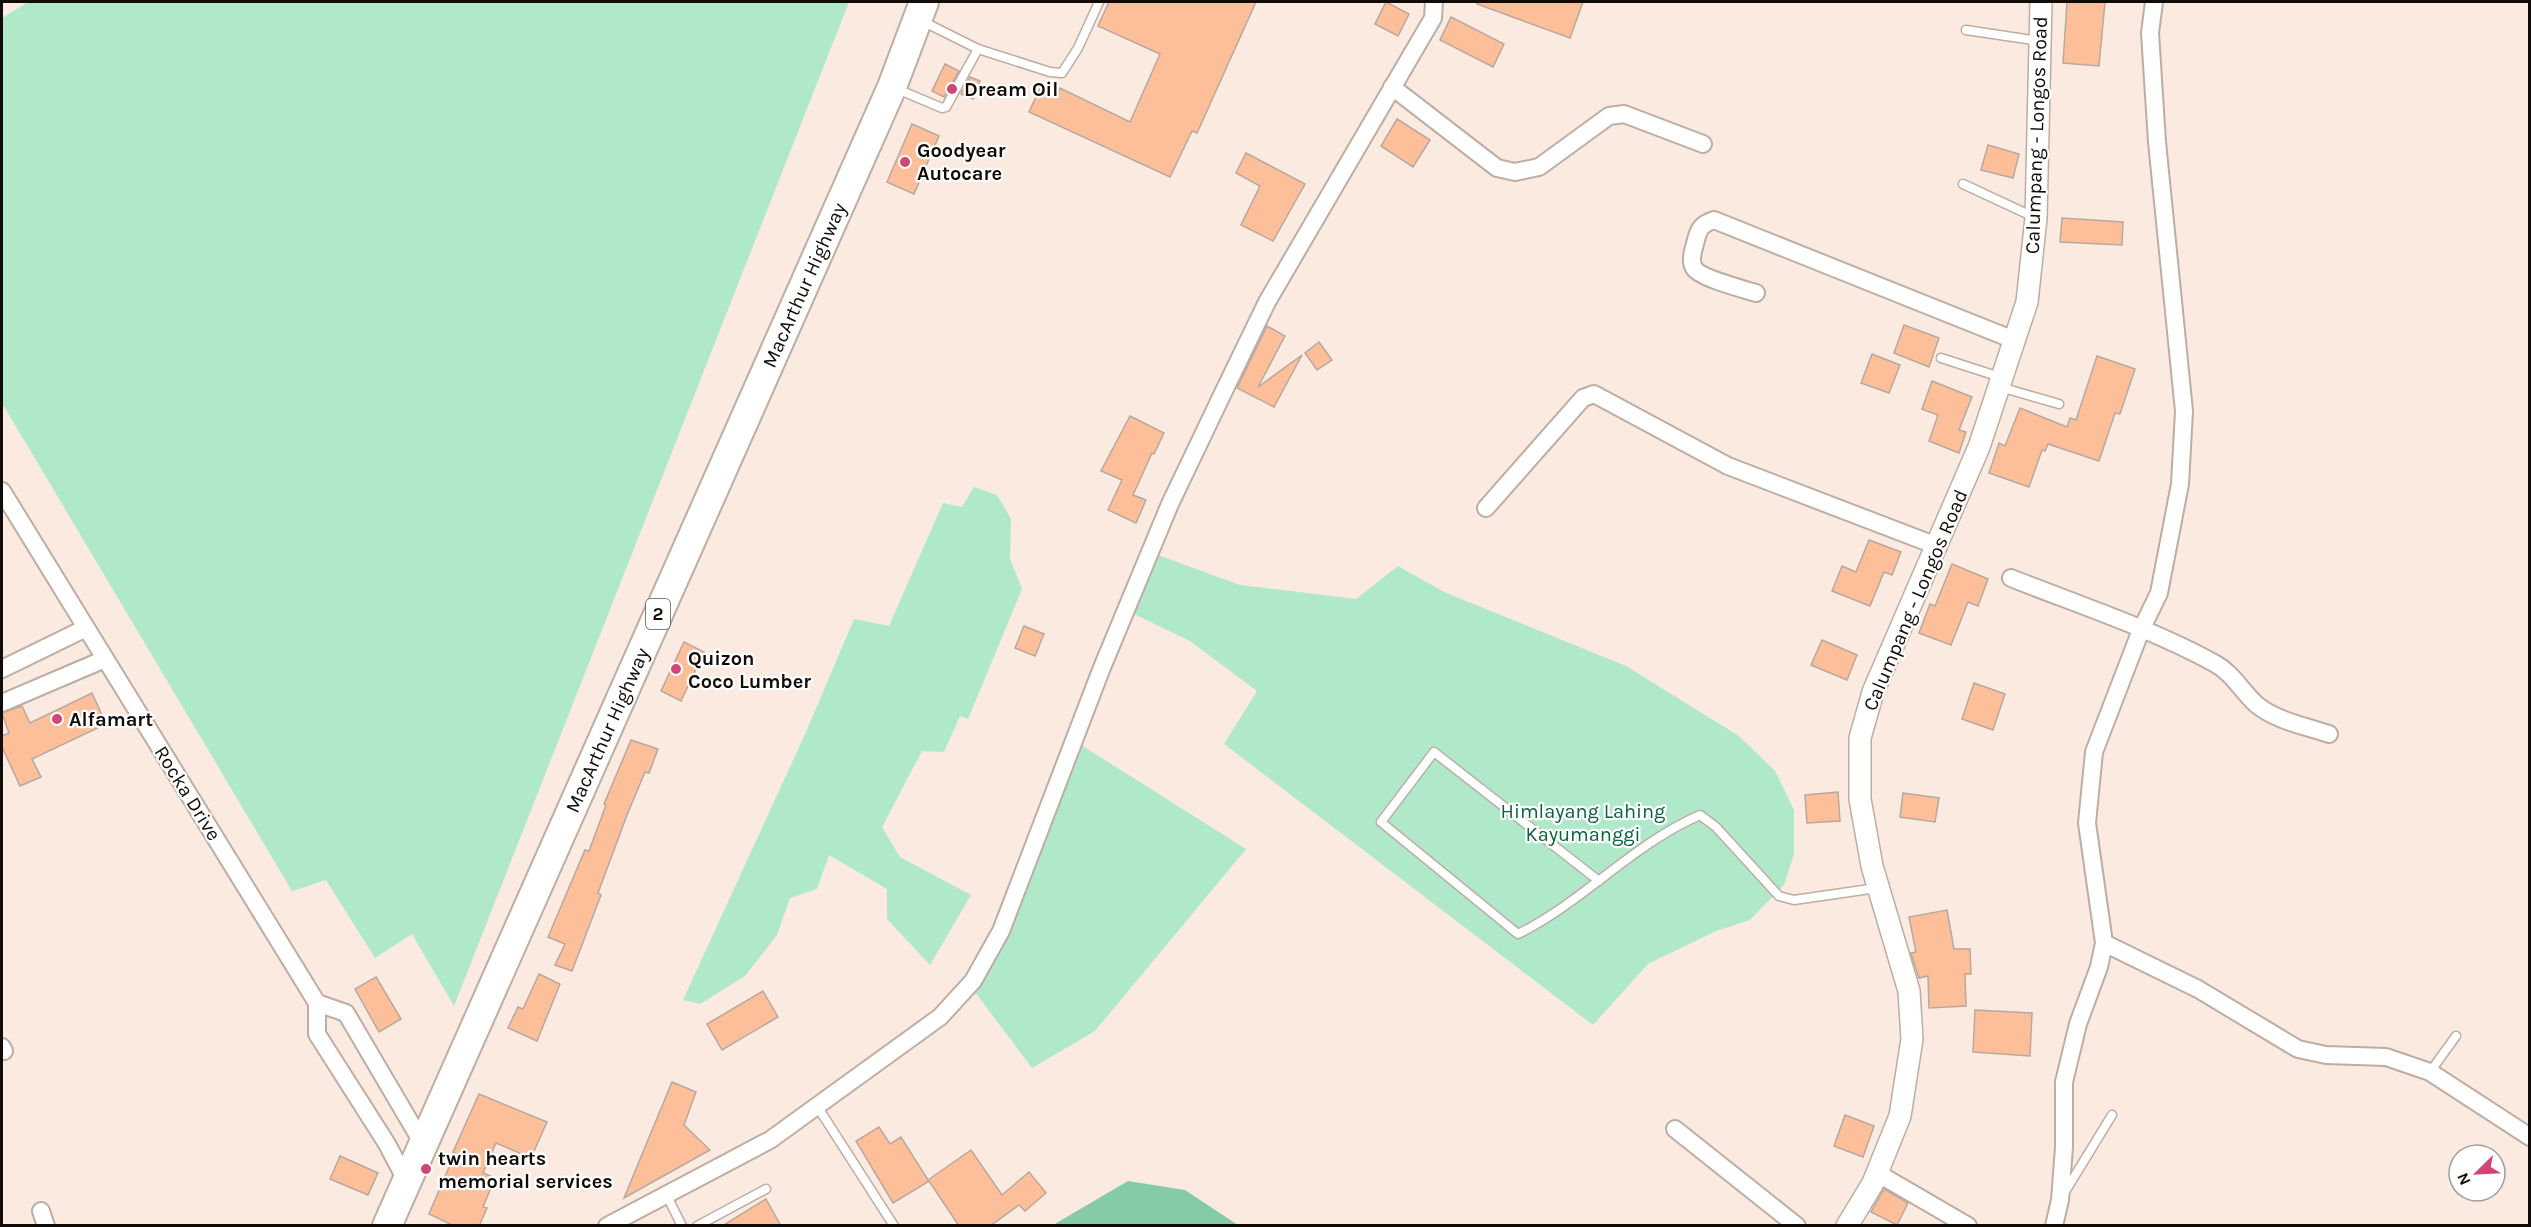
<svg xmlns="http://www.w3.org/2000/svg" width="2531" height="1227" viewBox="0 0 2531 1227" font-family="Karla,sans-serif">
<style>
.green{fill:#b0e9ca}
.forest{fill:#86cba7}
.building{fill:#fdbf9a;stroke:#b8a89f;stroke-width:1.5}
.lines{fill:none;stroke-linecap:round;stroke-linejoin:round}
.service-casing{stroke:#bdada3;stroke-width:11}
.minor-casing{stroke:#bdada3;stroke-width:20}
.tertiary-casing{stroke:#bdada3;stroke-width:24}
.trunk-casing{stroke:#bdada3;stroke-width:32}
.service{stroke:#fff;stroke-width:8}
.minor{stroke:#fff;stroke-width:16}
.tertiary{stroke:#fff;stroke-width:21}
.trunk{stroke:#fff;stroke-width:28}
.poi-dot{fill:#d14577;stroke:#fff;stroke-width:2}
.labels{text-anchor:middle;stroke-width:4.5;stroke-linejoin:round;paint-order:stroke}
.shield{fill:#fff;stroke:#585552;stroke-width:1.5}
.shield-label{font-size:18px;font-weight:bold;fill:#110c08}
.poi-label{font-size:20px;font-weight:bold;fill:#110c08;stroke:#fff;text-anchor:start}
.street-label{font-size:20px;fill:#110c08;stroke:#fff}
.park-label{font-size:20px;fill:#0d6140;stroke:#fff}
</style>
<rect width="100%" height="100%" fill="#faeae0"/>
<g class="green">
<path d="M28 2H849L454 1006 412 934 375 958 326 880 292 891 2 403V18Z"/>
<path d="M974 487 997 495 1011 519 1010 559 1022 589 968 719 960 716 944 752 922 751 882 827 900 857 971 895 930 965 887 919V889L829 855 817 889 790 898 777 935 745 976 700 1004 683 1000 806 732 854 619 889 626 943 503 962 507Z"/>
<path d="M1158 555 1240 585 1356 599 1398 566 1444 592 1626 666 1739 736 1775 771 1794 810V854L1784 885 1750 920 1716 931 1648 964 1593 1025 1224 744 1257 691 1190 641 1132 613Z"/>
<path d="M1078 743 1246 849 1095 1031 1032 1068 975 992 1025 877Z"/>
</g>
<path class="forest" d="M1128 1181 1185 1190 1238 1225H1053Z"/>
<g class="building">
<path d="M1109 2H1256L1197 133 1192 131 1170 177 1029 112 1041 86 1058 93 1060 88 1130 122 1160 54 1098 26Z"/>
<path d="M1386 2 1409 14 1398 36 1375 24Z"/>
<path d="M1477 2H1583L1570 38 1477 4Z"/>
<path d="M2067 2H2105L2099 66 2063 63Z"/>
<path d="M1451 17 1504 44 1493 67 1440 40Z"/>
<path d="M945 64 959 71 944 97 932 91Z"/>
<path d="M970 77 980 81 973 99 961 94Z"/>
<path d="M1397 119 1430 140 1413 167 1381 146Z"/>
<path d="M912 124 939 136 914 194 887 182Z"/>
<path d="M1988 145 2019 154 2013 178 1981 170Z"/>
<path d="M1246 153 1305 184 1273 241 1241 225 1260 186 1236 173Z"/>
<path d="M2062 218 2123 222 2122 245 2060 242Z"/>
<path d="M1904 325 1939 338 1929 367 1894 353Z"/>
<path d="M1267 326 1285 336 1258 387 1302 355 1274 407 1237 388Z"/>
<path d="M1319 342 1332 360 1317 370 1305 353Z"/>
<path d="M1872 354 1900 365 1889 393 1861 383Z"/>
<path d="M2097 356 2135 369 2120 414 2115 413 2099 461 2048 444 2045 451 2042 450 2029 487 1989 473 1999 443 2005 446 2020 408 2067 427 2070 418 2076 420Z"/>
<path d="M1932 381 1972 397 1959 430 1966 432 1959 453 1929 441 1938 415 1922 409Z"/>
<path d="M1130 416 1164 433 1154 454 1152 453 1133 495 1146 500 1136 523 1108 510 1122 480 1101 471Z"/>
<path d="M1869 540 1901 552 1892 575 1884 572 1870 606 1832 591 1842 566 1856 572Z"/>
<path d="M1952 564 1988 579 1978 606 1968 602 1951 645 1919 633 1930 604 1935 606Z"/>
<path d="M1024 626 1044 634 1035 656 1015 648Z"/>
<path d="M1822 640 1857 655 1847 680 1811 665Z"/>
<path d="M684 642 704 652 681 701 661 691Z"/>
<path d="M1974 683 2005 694 1993 730 1962 719Z"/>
<path d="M92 693 106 724 32 759 41 777 20 786 2 747V736L9 733 2 713 22 706 30 723Z"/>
<path d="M631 740 658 749 649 773 645 772 627 815 598 893 601 895 572 971 555 965 565 944 548 937 585 850 589 851 606 805 604 804Z"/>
<path d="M1838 792 1840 821 1807 823 1805 795Z"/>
<path d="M1903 793 1939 798 1935 822 1900 817Z"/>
<path d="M1947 910 1954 949H1970L1971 974H1965L1966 1006 1929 1008 1928 976 1919 978 1911 953 1916 952 1909 917Z"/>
<path d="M539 974 560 984 537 1041 508 1028 518 1007 523 1009Z"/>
<path d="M376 977 401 1019 379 1032 355 989Z"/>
<path d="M763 991 778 1017 722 1050 707 1024Z"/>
<path d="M1975 1010 2032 1013 2030 1056 1973 1052Z"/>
<path d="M672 1082 696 1092 684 1125 710 1150 624 1198Z"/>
<path d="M479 1094 547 1122 531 1158 496 1143 483 1173 495 1178 483 1207 487 1208 479 1226H454L429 1214 455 1153 453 1152Z"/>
<path d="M1845 1115 1874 1126 1863 1157 1834 1146Z"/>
<path d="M879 1127 890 1144 901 1137 928 1180 971 1150 1002 1195 1029 1172 1046 1193 1025 1211 1019 1205 990 1226H959L929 1181 893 1203 856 1141Z"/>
<path d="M340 1156 378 1173 368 1195 330 1179Z"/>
<path d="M1884 1189 1908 1203 1897 1225 1871 1212Z"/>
<path d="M766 1199 781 1226H722Z"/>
</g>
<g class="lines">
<defs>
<g id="service">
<path d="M922 21 978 49 1050 72 1062 73 1078 48 1099 2"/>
<path d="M1966 30 2039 41"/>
<path d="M897 89 942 108 946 107 978 49"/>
<path d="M1963 184 2036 218"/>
<path d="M1941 358 2003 378"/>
<path d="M2000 387 2059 404"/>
<path d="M1599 881 1434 752 1381 822 1518 934C1583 902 1633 844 1700 815L1716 827 1779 896 1794 900 1877 888"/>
<path d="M2430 1072 2456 1036"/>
<path d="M817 1106 894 1226"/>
<path d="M666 1194 682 1226"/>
<path d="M2063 1195 2112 1115"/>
<path d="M697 1226 766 1189"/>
</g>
<g id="minor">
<path d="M1392 87 1497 168 1515 172 1539 167 1609 116 1624 114 1703 144"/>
<path d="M1756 293C1743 289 1700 278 1694 268 1689 260 1694 248 1696 240 1699 228 1702 224 1714 220L2014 340"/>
<path d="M2 491 317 1003V1034L387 1144 407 1182"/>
<path d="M1486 508 1583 398 1594 394 1728 466 1937 546"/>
<path d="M2011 578C2079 605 2150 628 2214 663 2233 673 2242 692 2257 705 2277 721 2305 726 2329 734"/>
<path d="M2 669 86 628"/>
<path d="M2 703 105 659"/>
<path d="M2104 943 2198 989 2298 1049 2326 1055 2386 1057 2430 1072 2530 1137"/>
<path d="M317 1003 346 1013 423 1144"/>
<path d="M2 1047 4 1051"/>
<path d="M1675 1129 1797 1226"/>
<path d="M1877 1173 1968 1226"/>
<path d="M41 1211 46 1226"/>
<path d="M607 1226 770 1140 940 1017 973 981 1001 931 1101 670 1170 504 1223 393 1267 302 1433 18 1434 2"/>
<path d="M2054 1226 2060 1200 2064 1147V1082L2078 1024 2099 967 2104 943 2087 823 2094 752 2141 630 2159 593 2180 484 2184 411 2157 142 2150 33 2154 2"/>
</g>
<path id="tertiary" d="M1847 1226 1873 1183 1900 1116 1912 1039 1909 991 1872 866 1860 799V738L1873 692 1979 447 2027 302 2036 218 2041 2"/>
<path id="trunk" d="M387 1226 892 87 924 2"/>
</defs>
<use href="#service" class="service-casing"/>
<use href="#minor" class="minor-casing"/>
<use href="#tertiary" class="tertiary-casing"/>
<use href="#trunk" class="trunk-casing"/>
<use href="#service" class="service"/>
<use href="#minor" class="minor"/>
<use href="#tertiary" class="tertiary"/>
<use href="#trunk" class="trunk"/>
</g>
<g class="poi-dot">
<circle cx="952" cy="89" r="6"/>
<circle cx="905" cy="162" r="6"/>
<circle cx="676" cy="669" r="6"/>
<circle cx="57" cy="719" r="6"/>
<circle cx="426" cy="1169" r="6"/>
</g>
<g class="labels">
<rect class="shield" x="646" y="599" width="24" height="30" rx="4.5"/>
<g class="shield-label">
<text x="658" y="620">2</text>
</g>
<g class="poi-label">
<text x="964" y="96">Dream Oil</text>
<text x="917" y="157">Goodyear<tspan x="917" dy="23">Autocare</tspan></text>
<text x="688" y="665">Quizon<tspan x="688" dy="23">Coco Lumber</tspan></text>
<text x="69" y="726">Alfamart</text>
<text x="438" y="1165">twin hearts<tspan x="438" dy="23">memorial services</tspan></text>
</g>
<g class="street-label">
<text transform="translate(2036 135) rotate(-88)" y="7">Calumpang - Longos Road</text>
<text transform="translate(804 285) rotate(-66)" y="7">MacArthur Highway</text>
<text transform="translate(1915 600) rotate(-67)" y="7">Calumpang - Longos Road</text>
<text transform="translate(607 730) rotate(-66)" y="7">MacArthur Highway</text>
<text transform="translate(188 793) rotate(58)" y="7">Rocka Drive</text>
</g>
<g class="park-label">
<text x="1583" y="818">Himlayang Lahing<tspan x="1583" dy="23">Kayumanggi</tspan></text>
</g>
</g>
<rect width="2531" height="1227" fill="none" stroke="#110c08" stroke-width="6"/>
<g transform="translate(2477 1173) rotate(246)"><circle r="28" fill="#ffffff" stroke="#a09e9c" stroke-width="1.5"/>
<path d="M0-4.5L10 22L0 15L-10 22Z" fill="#d14577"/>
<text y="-9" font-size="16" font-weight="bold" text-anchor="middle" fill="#110c08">N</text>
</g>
</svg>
